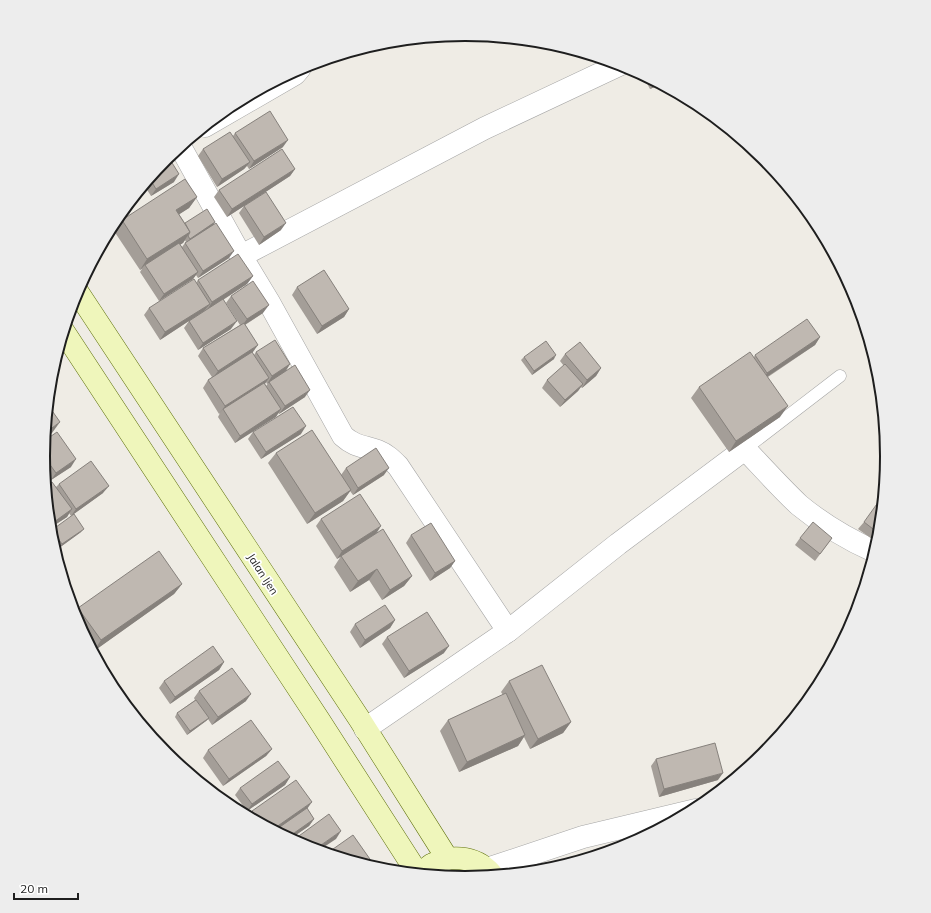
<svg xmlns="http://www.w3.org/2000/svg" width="931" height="913" viewBox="0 0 931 913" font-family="Mulish,sans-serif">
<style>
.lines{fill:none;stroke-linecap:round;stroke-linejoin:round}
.lane-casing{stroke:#a5a5a5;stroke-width:13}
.street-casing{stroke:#a5a5a5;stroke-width:23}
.secondary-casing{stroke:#5e700b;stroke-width:23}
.lane{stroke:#fff;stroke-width:12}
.street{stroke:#fff;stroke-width:22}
.secondary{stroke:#eff6bb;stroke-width:22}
.wall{fill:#a49e98;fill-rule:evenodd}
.shaded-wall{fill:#86817c}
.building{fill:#bfb8b1;stroke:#86817c}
.labels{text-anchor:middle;stroke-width:3.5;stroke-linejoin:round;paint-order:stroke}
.street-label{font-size:11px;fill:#1e1e1e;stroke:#fff}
.rim{fill:none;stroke:#1e1e1e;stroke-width:2}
</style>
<rect width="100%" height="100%" fill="#efece5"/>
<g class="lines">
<defs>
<path id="lane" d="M745 449 840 376"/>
<g id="street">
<path d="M205 126 295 74 300 68"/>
<path d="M180 146 241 256 270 304 343 436C355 447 364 446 378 451 386 454 392 460 398 466L508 631 365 729"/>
<path d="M241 256 485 128 621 64"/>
<path d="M508 631 618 544 745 449C763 468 780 487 799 505 822 524 849 540 876 552"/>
<path d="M487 869 583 837 696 810"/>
</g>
<g id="secondary">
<path d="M77 291 360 720 447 858"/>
<path d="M64 332 319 720 418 874"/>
<path d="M421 875C425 871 428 866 433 864 454 853 479 858 493 876"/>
</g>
</defs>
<use href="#lane" class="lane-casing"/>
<use href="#street" class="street-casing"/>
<use href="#secondary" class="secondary-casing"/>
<use href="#lane" class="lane"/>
<use href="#street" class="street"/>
<use href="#secondary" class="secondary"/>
</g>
<g class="wall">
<path d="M642 74 661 84 650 89Z"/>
<path d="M235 133 283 147 249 169 247 166 244 169 217 187 198 156 203 149 233 136Z"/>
<path d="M164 161 174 182 151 196 144 185Z"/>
<path d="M295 169 290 176 227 217 214 197 219 190Z"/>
<path d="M197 197 189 208 179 214 185 223 214 224 229 258 198 278 196 275 193 279 159 301 140 272 142 269 140 270 114 231 122 220ZM185 240 186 242 185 243 182 247 180 244 183 243Z"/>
<path d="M244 206 281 230 259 245 239 213Z"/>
<path d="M253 276 247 284 223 300 231 329 198 350 184 328 189 321 160 340 144 315 149 308 196 283 198 280Z"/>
<path d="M297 287 349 309 344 317 317 334 292 295Z"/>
<path d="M231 296 263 313 245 325 253 352 252 353 254 355 256 352 290 364 285 372 305 397 279 414V413L235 443 218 417 220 413 219 414 203 388 208 380 212 377 198 356 203 348 240 325 226 303ZM266 382 267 384 269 382 266 386 265 384Z"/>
<path d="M820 337 815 345 768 377 780 417 729 452 691 398 699 387 754 357 755 355Z"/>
<path d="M565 354 601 368 596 376 582 388 581 387 578 391 560 407 542 388 547 380 564 366 560 361Z"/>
<path d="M524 357 554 359 532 375 521 360Z"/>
<path d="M253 432 301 434 261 459 248 439Z"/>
<path d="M44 441 71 467 51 480 44 471 43 456Z"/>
<path d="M276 453 341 475 346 468 384 475 353 495 350 491 343 501 307 524 268 463Z"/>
<path d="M59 484 103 493 71 516 69 513 67 517 50 528 46 487H56Z"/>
<path d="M321 519 376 534 337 559 316 526Z"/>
<path d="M864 522 881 527 872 539 858 529Z"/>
<path d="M52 530 81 532 59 548 51 536 50 532Z"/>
<path d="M411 535 455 561 450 568 430 581 406 543Z"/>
<path d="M800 538H832L815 561 795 545Z"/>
<path d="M341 556 412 576 404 586 382 600 369 580 350 592 334 567Z"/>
<path d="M182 584 174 594 94 651 90 647 75 618 74 613 78 608Z"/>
<path d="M395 620 390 628 360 648 350 632 355 624Z"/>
<path d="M387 637 444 653 404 678 382 644Z"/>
<path d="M224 662 219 670 170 704 159 688 164 681Z"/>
<path d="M509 681 571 722 563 733 530 749 524 737 518 746 459 772 440 731 448 720 503 695 501 692Z"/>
<path d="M199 691 246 701 212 725 208 719 206 721 187 735 175 717 177 713 195 700 194 698Z"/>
<path d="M272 749 266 756 223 786 203 758 208 750Z"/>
<path d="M656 759 718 780 659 797 651 766Z"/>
<path d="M290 777 285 785 247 811 235 795 240 788Z"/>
<path d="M307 809 314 819 309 826 290 839 247 817 252 811Z"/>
</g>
<g class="shaded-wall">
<path d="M658 83 661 84 650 89 653 86Z"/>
<path d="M288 140 283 147 249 169 254 161Z"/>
<path d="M250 162 244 169 217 187 222 179Z"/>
<path d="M295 169 290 176 227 217 232 209Z"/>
<path d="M179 174 174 182 151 196 156 189Z"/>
<path d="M197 197 189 208 169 221 176 210Z"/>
<path d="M215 222 213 226 187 243 190 239Z"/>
<path d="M286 223 281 230 259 245 264 237Z"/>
<path d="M190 232 183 243 146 266 145 265 140 270 147 259Z"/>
<path d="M234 251 229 258 198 278 203 271Z"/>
<path d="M198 272 193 279 159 301 164 294Z"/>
<path d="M253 276 247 284 207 310 212 302Z"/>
<path d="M210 304 204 311 160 340 165 332Z"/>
<path d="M269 305 263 313 241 327 247 319Z"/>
<path d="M349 309 344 317 317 334 322 326Z"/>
<path d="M237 321 231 329 198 350 203 343Z"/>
<path d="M820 337 815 345 762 380 767 373Z"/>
<path d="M258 345 253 352 213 378 218 371Z"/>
<path d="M556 355 554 359 532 375 534 371Z"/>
<path d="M290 364 285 372 267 384 272 376Z"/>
<path d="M601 368 596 376 582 388 587 380Z"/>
<path d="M269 378 264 385 223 409 219 414 225 406Z"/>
<path d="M583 384 578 391 560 407 565 400Z"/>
<path d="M310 390 305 397 279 414 285 406Z"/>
<path d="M788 406 780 417 729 452 736 441Z"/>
<path d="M281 409 276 417 235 443 240 436Z"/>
<path d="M60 422 52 433 45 439V433Z"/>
<path d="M306 426 301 434 261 459 266 452Z"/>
<path d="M76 459 71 467 51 480 56 473Z"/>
<path d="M389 468 384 475 353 495 358 488Z"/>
<path d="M109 486 103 493 71 516 76 509Z"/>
<path d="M351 490 343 501 307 524 315 513Z"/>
<path d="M72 509 67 517 50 528 54 522Z"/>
<path d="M381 526 376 534 337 559 342 551Z"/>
<path d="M84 529 81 532 59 548 62 544Z"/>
<path d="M455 561 450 568 430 581 435 573Z"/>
<path d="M377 569 369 580 350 592 358 581Z"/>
<path d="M412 576 404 586 382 600 390 590Z"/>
<path d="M182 584 174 594 94 651 101 640Z"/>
<path d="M395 620 390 628 360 648 365 640Z"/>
<path d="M449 646 444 653 404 678 409 671Z"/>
<path d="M224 662 219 670 170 704 175 697Z"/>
<path d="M251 694 246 701 212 725 218 717Z"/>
<path d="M209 718 206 721 187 735 190 731Z"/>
<path d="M571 722 563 733 530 749 538 739Z"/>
<path d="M525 735 518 746 459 772 467 762Z"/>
<path d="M272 749 266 756 223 786 229 779Z"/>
<path d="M723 773 718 780 659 797 664 789Z"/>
<path d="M290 777 285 785 247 811 252 804Z"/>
<path d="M312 802 307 809 275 831 272 830Z"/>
<path d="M314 819 309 826 290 839 287 838Z"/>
<path d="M341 831 336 839 318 851 314 850Z"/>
</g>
<g class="building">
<path d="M649 78 658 83 653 86Z"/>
<path d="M270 111 288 140 254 161 235 133Z"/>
<path d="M230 132 250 162 222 179 203 149Z"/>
<path d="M282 149 295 169 232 209 219 190Z"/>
<path d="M169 158 179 174 156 189 150 179 164 161Z"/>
<path d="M185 179 197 197 176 210 190 232 147 259 122 220Z"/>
<path d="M266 192 286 223 264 237 244 206Z"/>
<path d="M207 209 215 222 190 239 188 236 190 232 185 223Z"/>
<path d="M216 223 234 251 203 271 185 243Z"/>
<path d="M179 243 198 272 164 294 145 265Z"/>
<path d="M238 254 253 276 212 302 198 280Z"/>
<path d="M324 270 349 309 322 326 297 287Z"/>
<path d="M194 279 210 304 165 332 149 308Z"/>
<path d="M253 281 269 305 247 319 231 296Z"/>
<path d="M223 299 237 321 203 343 189 321Z"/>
<path d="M807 319 820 337 767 373 755 355Z"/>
<path d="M244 323 258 345 218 371 203 348Z"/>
<path d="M275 340 290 364 272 376 256 352Z"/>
<path d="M546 341 556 355 534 371 524 357Z"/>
<path d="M580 342 601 368 587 380 565 354Z"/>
<path d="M252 352 269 378 225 406 208 380Z"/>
<path d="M750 352 788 406 736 441 699 387Z"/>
<path d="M565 364 583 384 565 400 547 380Z"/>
<path d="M295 365 310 390 285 406 269 382Z"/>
<path d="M264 383 281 409 240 436 223 409Z"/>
<path d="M48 405 60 422 45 433Z"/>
<path d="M293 407 306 426 266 452 253 432Z"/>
<path d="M312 430 351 490 315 513 276 453Z"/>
<path d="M57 432 76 459 56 473 43 455 44 441Z"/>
<path d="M376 448 389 468 358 488 346 468Z"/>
<path d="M91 461 109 486 76 509 59 484Z"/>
<path d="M52 482 72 509 54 522 49 514 46 487Z"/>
<path d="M360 494 381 526 342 551 321 519Z"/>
<path d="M884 494 881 527 877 532 864 522Z"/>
<path d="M74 514 84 529 62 544 52 530Z"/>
<path d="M813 522 832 538 820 554 800 538Z"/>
<path d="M431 523 455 561 435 573 411 535Z"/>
<path d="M383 529 412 576 390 590 377 569 358 581 341 556Z"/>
<path d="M159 551 182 584 101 640 78 608Z"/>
<path d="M385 605 395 620 365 640 355 624Z"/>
<path d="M427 612 449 646 409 671 387 637Z"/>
<path d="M213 646 224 662 175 697 164 681Z"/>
<path d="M542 665 571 722 538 739 509 681Z"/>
<path d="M232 668 251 694 218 717 199 691Z"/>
<path d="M506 693 525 735 467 762 448 720Z"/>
<path d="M196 700 209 718 190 731 177 713Z"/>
<path d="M251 720 272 749 229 779 208 750Z"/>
<path d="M715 743 723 773 664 789 656 759Z"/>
<path d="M278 761 290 777 252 804 240 788Z"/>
<path d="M296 780 312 802 272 830 261 824 252 811Z"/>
<path d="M215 791 222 801 212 793Z"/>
<path d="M307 808 314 819 287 838 274 831Z"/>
<path d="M329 814 341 831 314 850 304 847 292 841Z"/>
<path d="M353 835 372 862 367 866 326 854Z"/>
</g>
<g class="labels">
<g class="street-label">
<text transform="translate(263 574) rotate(57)" y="4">Jalan Ijen</text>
</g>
</g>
<path d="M0 0H931V913H0ZM50 456a415 415 0 1 1 830 0a415 415 0 1 1-830 0Z" fill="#ededed" fill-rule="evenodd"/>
<path class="rim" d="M50 456a415 415 0 1 1 830 0a415 415 0 1 1-830 0Z"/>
<path d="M14 893v6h64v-6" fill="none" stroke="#1e1e1e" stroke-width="2"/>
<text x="20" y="893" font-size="12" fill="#1e1e1e" stroke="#ffffff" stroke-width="3" paint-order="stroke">20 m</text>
</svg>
